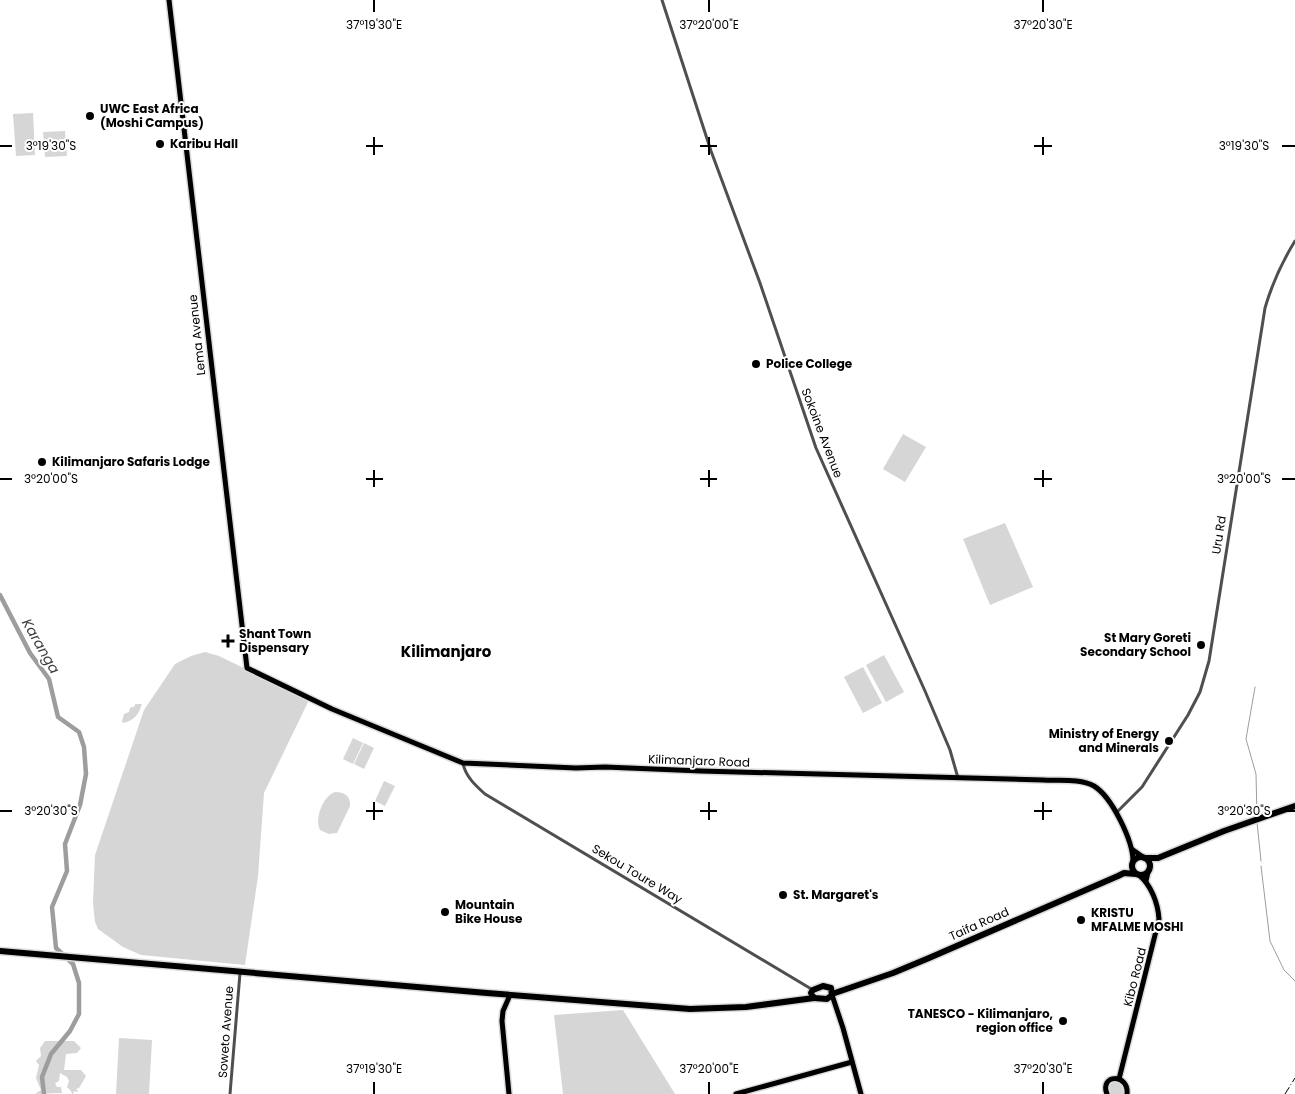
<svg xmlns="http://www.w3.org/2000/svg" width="1295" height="1094" viewBox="0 0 1295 1094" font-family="Poppins,sans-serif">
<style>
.green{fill:#d6d6d6}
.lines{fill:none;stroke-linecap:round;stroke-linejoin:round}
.stream{stroke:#9d9d9d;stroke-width:1}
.river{stroke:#9d9d9d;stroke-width:4.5}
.major-casing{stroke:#dbdbdb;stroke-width:8}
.highway-casing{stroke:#dbdbdb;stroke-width:9}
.minor{stroke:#4f4f4f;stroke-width:3}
.major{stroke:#000;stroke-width:5}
.highway{stroke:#000;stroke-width:6}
.rail{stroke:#000;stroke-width:1;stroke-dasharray:8 2.5 1 2.5;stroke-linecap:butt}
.ticks{fill:none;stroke:#000;stroke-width:2}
.poi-dot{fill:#000;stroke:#fff;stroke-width:2}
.labels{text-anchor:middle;stroke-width:4;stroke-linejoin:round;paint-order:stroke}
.poi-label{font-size:12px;font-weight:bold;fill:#000;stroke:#fff;text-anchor:start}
.street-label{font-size:12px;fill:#000;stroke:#fff}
.water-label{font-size:14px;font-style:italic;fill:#3e3e3e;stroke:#fff}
.quarter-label{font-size:15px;font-weight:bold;fill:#000;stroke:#fff}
.ticks-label{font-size:12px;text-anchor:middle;fill:#000;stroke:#fff;stroke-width:4;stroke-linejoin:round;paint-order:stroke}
</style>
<rect width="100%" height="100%" fill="#fff"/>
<g class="green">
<path d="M33 113 35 155 16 156 13 114Z"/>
<path d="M65 131 67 156 45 157 43 132Z"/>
<path d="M903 434 926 447 905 482 883 469Z"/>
<path d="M1005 523 1033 587 990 605 963 539Z"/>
<path d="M205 652 219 656 309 700 264 793 258 876 245 965 141 955 123 947 98 929 95 922 93 903 95 855 144 710 175 664 191 656Z"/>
<path d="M884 655 904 692 886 702 866 665Z"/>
<path d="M863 667 882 703 863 713 844 677Z"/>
<path d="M135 704H142C139 714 134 721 123 723L122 721 124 714 129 712 130 708 135 706Z"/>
<path d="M353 738 363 743 353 764 343 759Z"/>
<path d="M364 743 374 748 364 769 354 764Z"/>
<path d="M384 781 395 786 385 806 375 801Z"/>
<path d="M335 792C344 792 351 796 350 806L337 833 329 834 320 830C314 819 323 796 335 792Z"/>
<path d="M623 1010 675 1094H563L554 1015Z"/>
<path d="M119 1038 152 1040 149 1094H116Z"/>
<path d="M45 1041H74L81 1048 77 1053 66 1054 64 1070H81L86 1076 79 1088 76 1089 78 1091 77 1092 74 1091 73 1094H72L71 1091 67 1087 69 1081 67 1077 60 1073 59 1081 55 1083 57 1087H61L62 1093 35 1094 41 1090 36 1078 39 1065 36 1061 41 1056 40 1048Z"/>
<path d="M1114 1081C1120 1082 1125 1088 1124 1094H1110L1108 1084Z"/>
</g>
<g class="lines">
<g class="stream">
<path d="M1255 687 1246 739 1256 774 1257 817"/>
<path d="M1257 822 1261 861"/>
<path d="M1261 866 1270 941 1284 970 1295 981"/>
</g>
<path class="river" d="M0 595 30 653 49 679 58 717 79 732 84 747 86 774 80 805 65 844 67 871 52 907 56 948 73 964 79 983V1014L70 1031 51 1054 42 1077 44 1094"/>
<defs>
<g id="major">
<path d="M169 0 247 668 332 709 463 763 576 768 605 767 701 771 1043 780C1059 781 1080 778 1094 786 1112 797 1133 841 1133 861"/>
<path d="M1133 850 1143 857"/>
<path d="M1146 881 1148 872"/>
<path d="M832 995 843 1028 861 1094"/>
<path d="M1119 1079 1159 919C1158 903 1151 885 1139 875"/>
<path d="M509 1094 502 1021 503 1011 510 995"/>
<path d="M736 1094 852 1062"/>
<path d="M1107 1094C1099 1074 1129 1073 1127 1094"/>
</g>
<g id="highway">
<circle cx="1141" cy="866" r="9"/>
<path d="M1145 858H1158L1224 831 1295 806"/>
<path d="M0 951 487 993 690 1009 746 1007 814 998"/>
<path d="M823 986 831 988 832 995 827 999 814 998 811 993 813 990Z"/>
<path d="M832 994 893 973 929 958 1118 876 1124 873 1136 874"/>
</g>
</defs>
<use href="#major" class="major-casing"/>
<use href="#highway" class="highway-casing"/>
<g class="minor">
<path d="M662 0 711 151 760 283 816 448 925 691 950 750 958 778"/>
<path d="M463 763C465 776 476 786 485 794L813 990"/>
<path d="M1116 813 1142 787 1188 715 1200 692 1209 661 1265 308C1272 284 1282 262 1295 241"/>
<path d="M230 1094 240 973"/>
</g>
<use href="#major" class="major"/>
<use href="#highway" class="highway"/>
<path class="rail" d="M1285 1094 1295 1078"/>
</g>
<path class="ticks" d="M374 0V12M709 0V12M1043 0V12M374 137V155M709 137V155M1043 137V155M0 146H12M366 146H383M700 146H717M1034 146H1052M1282 146H1295M374 470V487M709 470V487M1043 470V487M0 479H12M366 479H383M700 479H717M1034 479H1052M1282 479H1295M374 802V820M709 802V820M1043 802V820M0 811H12M366 811H383M700 811H717M1034 811H1052M1282 811H1295M374 1082V1094M709 1082V1094M1043 1082V1094"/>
<g class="poi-dot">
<circle cx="90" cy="116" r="5"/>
<circle cx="160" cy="144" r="5"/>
<circle cx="756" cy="364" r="5"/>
<circle cx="42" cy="462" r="5"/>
<path d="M225.5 633.5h5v5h5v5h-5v5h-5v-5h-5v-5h5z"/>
<circle cx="1201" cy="645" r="5"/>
<circle cx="1169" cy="741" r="5"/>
<circle cx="783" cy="895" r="5"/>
<circle cx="445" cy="912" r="5"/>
<circle cx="1081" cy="920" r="5"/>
<circle cx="1063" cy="1021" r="5"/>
</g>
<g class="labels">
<g class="poi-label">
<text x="100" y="113">UWC East Africa<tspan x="100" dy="14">(Moshi Campus)</tspan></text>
<text x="170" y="148">Karibu Hall</text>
<text x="766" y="368">Police College</text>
<text x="52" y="466">Kilimanjaro Safaris Lodge</text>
<text x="239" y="638">Shant Town<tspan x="239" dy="14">Dispensary</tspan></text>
<text x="1191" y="642" text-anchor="end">St Mary Goreti<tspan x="1191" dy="14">Secondary School</tspan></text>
<text x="1159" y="738" text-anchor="end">Ministry of Energy<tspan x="1159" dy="14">and Minerals</tspan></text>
<text x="793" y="899">St. Margaret's</text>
<text x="455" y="909">Mountain<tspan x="455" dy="14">Bike House</tspan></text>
<text x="1091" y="917">KRISTU<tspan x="1091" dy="14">MFALME MOSHI</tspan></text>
<text x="1053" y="1018" text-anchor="end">TANESCO - Kilimanjaro,<tspan x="1053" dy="14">region office</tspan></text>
</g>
<g class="street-label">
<text transform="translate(197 335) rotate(-96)" y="4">Lema Avenue</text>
<text transform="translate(822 433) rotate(69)" y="4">Sokoine Avenue</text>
<text transform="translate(1219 535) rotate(-81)" y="4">Uru Rd</text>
<text transform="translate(699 761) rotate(2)" y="4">Kilimanjaro Road</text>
<text transform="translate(637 874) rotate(31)" y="4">Sekou Toure Way</text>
<text transform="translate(979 924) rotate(-24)" y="4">Taifa Road</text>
<text transform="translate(1135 977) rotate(-76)" y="4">Kibo Road</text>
<text transform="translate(226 1032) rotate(-86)" y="4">Soweto Avenue</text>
</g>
<g class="water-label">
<text transform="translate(41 646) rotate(60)" y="5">Karanga</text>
</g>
<g class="quarter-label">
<text x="446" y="657">Kilimanjaro</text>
</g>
</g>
<g class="ticks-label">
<text x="374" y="29">37°19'30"E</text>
<text x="709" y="29">37°20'00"E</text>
<text x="1043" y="29">37°20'30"E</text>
<text x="51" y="150">3°19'30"S</text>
<text x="1244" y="150">3°19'30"S</text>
<text x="51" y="483">3°20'00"S</text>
<text x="1244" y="483">3°20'00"S</text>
<text x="51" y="815">3°20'30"S</text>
<text x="1244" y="815">3°20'30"S</text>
<text x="374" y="1073">37°19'30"E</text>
<text x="709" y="1073">37°20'00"E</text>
<text x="1043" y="1073">37°20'30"E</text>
</g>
</svg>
